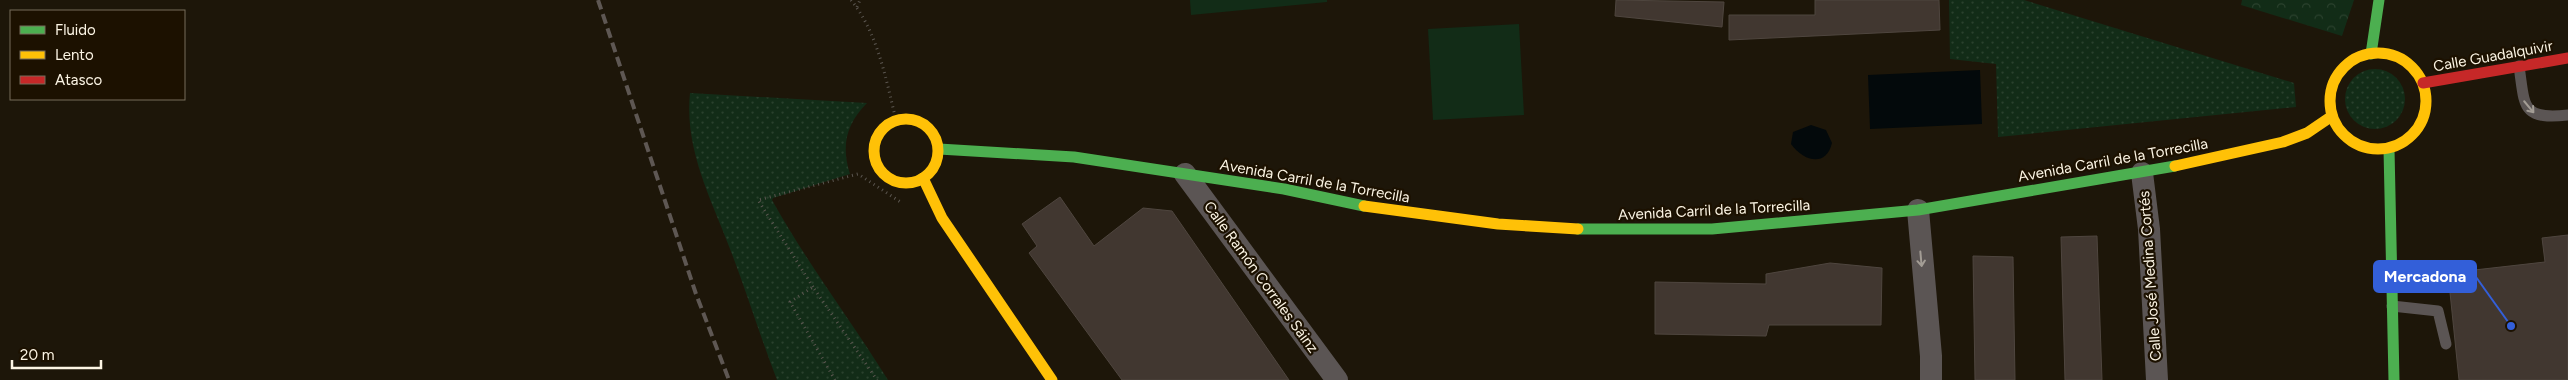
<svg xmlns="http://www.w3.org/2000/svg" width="2568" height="380" viewBox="0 0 2568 380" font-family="Figtree,sans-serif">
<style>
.grass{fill:url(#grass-dots)}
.forest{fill:url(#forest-crowns)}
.garden{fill:#122c17}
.water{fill:#03090b}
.building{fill:#413730;stroke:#4f463f}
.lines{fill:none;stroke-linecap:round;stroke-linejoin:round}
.path{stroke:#5c5751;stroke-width:3;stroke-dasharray:1 4;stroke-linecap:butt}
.lane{stroke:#5b5554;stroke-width:11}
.street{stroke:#5b5554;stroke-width:22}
.fast{stroke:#4caf50;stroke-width:11}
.slow{stroke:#ffc107;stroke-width:11}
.jam{stroke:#c62828;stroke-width:11}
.rail{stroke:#5e5753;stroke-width:4;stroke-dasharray:10 5;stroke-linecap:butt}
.oneway{stroke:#a39d95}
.labels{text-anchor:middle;stroke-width:4.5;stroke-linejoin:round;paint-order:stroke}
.street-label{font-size:15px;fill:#fcf5e4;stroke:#1c1100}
.leader{fill:none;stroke:#335fd9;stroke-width:2}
.callout-dot{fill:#335fd9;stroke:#1c1100;stroke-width:2}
.callout{fill:#335fd9;stroke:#335fd9;stroke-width:2}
.callout-label{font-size:16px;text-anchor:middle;font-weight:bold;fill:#fff}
</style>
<defs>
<pattern id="grass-dots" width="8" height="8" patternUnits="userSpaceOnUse" patternTransform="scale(1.25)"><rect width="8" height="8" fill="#122c17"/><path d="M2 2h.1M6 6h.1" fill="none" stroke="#2a412d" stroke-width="1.8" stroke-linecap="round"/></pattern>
<pattern id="forest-crowns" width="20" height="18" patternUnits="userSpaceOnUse" patternTransform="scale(1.25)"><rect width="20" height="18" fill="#122c17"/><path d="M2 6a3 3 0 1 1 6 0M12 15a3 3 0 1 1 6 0" fill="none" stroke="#2a412d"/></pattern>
</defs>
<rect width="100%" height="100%" fill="#1d1609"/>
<g class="grass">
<path d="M1949 0H2024L2294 83 2296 107 1998 137 1996 64 1950 59Z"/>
<circle cx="2375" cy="99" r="30"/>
<path d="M690 93 867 103C846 124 841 146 850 174L773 198 772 200C807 263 850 319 888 380H777C761 339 748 296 732 254 713 202 684 151 690 93Z"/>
</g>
<path class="forest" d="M2242 0H2354L2342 36 2241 5Z"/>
<g class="garden">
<path d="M1190 0H1327V2L1191 15Z"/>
<path d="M1519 24 1524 115 1433 120 1428 29Z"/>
</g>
<g class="water">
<path d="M1980 70 1982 124 1870 129 1868 75Z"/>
<path d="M1811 125 1826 130 1832 143C1826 168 1803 161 1791 144L1793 132Z"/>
</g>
<g class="building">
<path d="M1616 0 1724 2 1722 27 1615 16Z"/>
<path d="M1815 0H1939L1940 30 1729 40V15H1815Z"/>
<path d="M1060 197 1094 246 1143 208 1172 211 1289 380H1122L1029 253 1037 246 1022 224Z"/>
<path d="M2568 235V380H2459L2448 273 2545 262 2542 238Z"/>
<path d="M2097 236 2102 380H2065L2061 237Z"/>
<path d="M1973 256 2013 257 2015 380H1975Z"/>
<path d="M1830 263 1882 268 1881 325H1769L1766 336 1655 334V282L1766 284V274Z"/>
</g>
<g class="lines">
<g class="path">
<path d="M851 0C878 33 886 80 896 120"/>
<path d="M857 7 860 0"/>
<path d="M813 287 758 200 858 174 902 203"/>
<path d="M835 380 790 302 813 287 877 380"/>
</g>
<g class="lane">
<path d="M2519 66C2525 107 2521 120 2568 115"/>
<path d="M2392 306 2438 311 2446 344"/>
</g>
<g class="street">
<path d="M2142 173 2149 229 2157 380"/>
<path d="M1185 174 1337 380"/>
<path d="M1918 210 1931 356V380"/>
</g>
<g class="fast">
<path d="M2371 54 2379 0"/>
<path d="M939 149 1074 157 1284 189 1364 206"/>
<path d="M2389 149 2394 380"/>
<path d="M1578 229H1712L1918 210 2175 166"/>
</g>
<g class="slow">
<circle cx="2378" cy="101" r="48"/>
<circle cx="906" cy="151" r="32"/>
<path d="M2175 166 2283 142 2307 133 2332 116"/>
<path d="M923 178 942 218 1052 380"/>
<path d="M1364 206 1498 224 1578 229"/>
</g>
<path class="jam" d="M2423 83 2568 58"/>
<path class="rail" d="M598 0 696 294 729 380"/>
</g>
<defs><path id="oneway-shaft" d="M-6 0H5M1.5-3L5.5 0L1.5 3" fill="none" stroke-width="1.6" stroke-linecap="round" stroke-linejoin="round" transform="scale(1.25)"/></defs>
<g class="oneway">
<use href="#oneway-shaft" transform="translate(2529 107) rotate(50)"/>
<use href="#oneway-shaft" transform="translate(1921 259) rotate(85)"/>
</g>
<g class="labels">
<g class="street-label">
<text transform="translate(2493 56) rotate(-10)" y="5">Calle Guadalquivir</text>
<text transform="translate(2113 160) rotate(-10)" y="5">Avenida Carril de la Torrecilla</text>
<text transform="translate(1315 181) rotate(10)" y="5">Avenida Carril de la Torrecilla</text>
<text transform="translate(1714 210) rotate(-3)" y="5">Avenida Carril de la Torrecilla</text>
<text transform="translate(2150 276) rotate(-94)" y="5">Calle José Medina Cortés</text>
<text transform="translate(1261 277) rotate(54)" y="5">Calle Ramón Corrales Sáinz</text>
</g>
</g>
<path class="leader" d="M2511 326L2476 277"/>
<circle class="callout-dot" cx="2511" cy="326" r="5"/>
<rect class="callout" x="2374" y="261" width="102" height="31" rx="5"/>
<g class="callout-label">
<text x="2425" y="282">Mercadona</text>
</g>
<rect x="10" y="10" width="175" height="90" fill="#1c1100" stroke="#766c5b"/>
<rect x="20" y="26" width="25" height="8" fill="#4caf50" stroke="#766c5b"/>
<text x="55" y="35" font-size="15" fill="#fcf5e4">Fluido</text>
<rect x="20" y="51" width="25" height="8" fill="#ffc107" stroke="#766c5b"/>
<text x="55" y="60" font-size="15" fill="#fcf5e4">Lento</text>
<rect x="20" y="76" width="25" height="8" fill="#c62828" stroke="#766c5b"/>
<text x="55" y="85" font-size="15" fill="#fcf5e4">Atasco</text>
<path d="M12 360v8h89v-8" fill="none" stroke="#fcf5e4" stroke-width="2.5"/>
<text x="20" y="360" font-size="15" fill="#fcf5e4" stroke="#1c1100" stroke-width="4" paint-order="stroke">20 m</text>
</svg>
